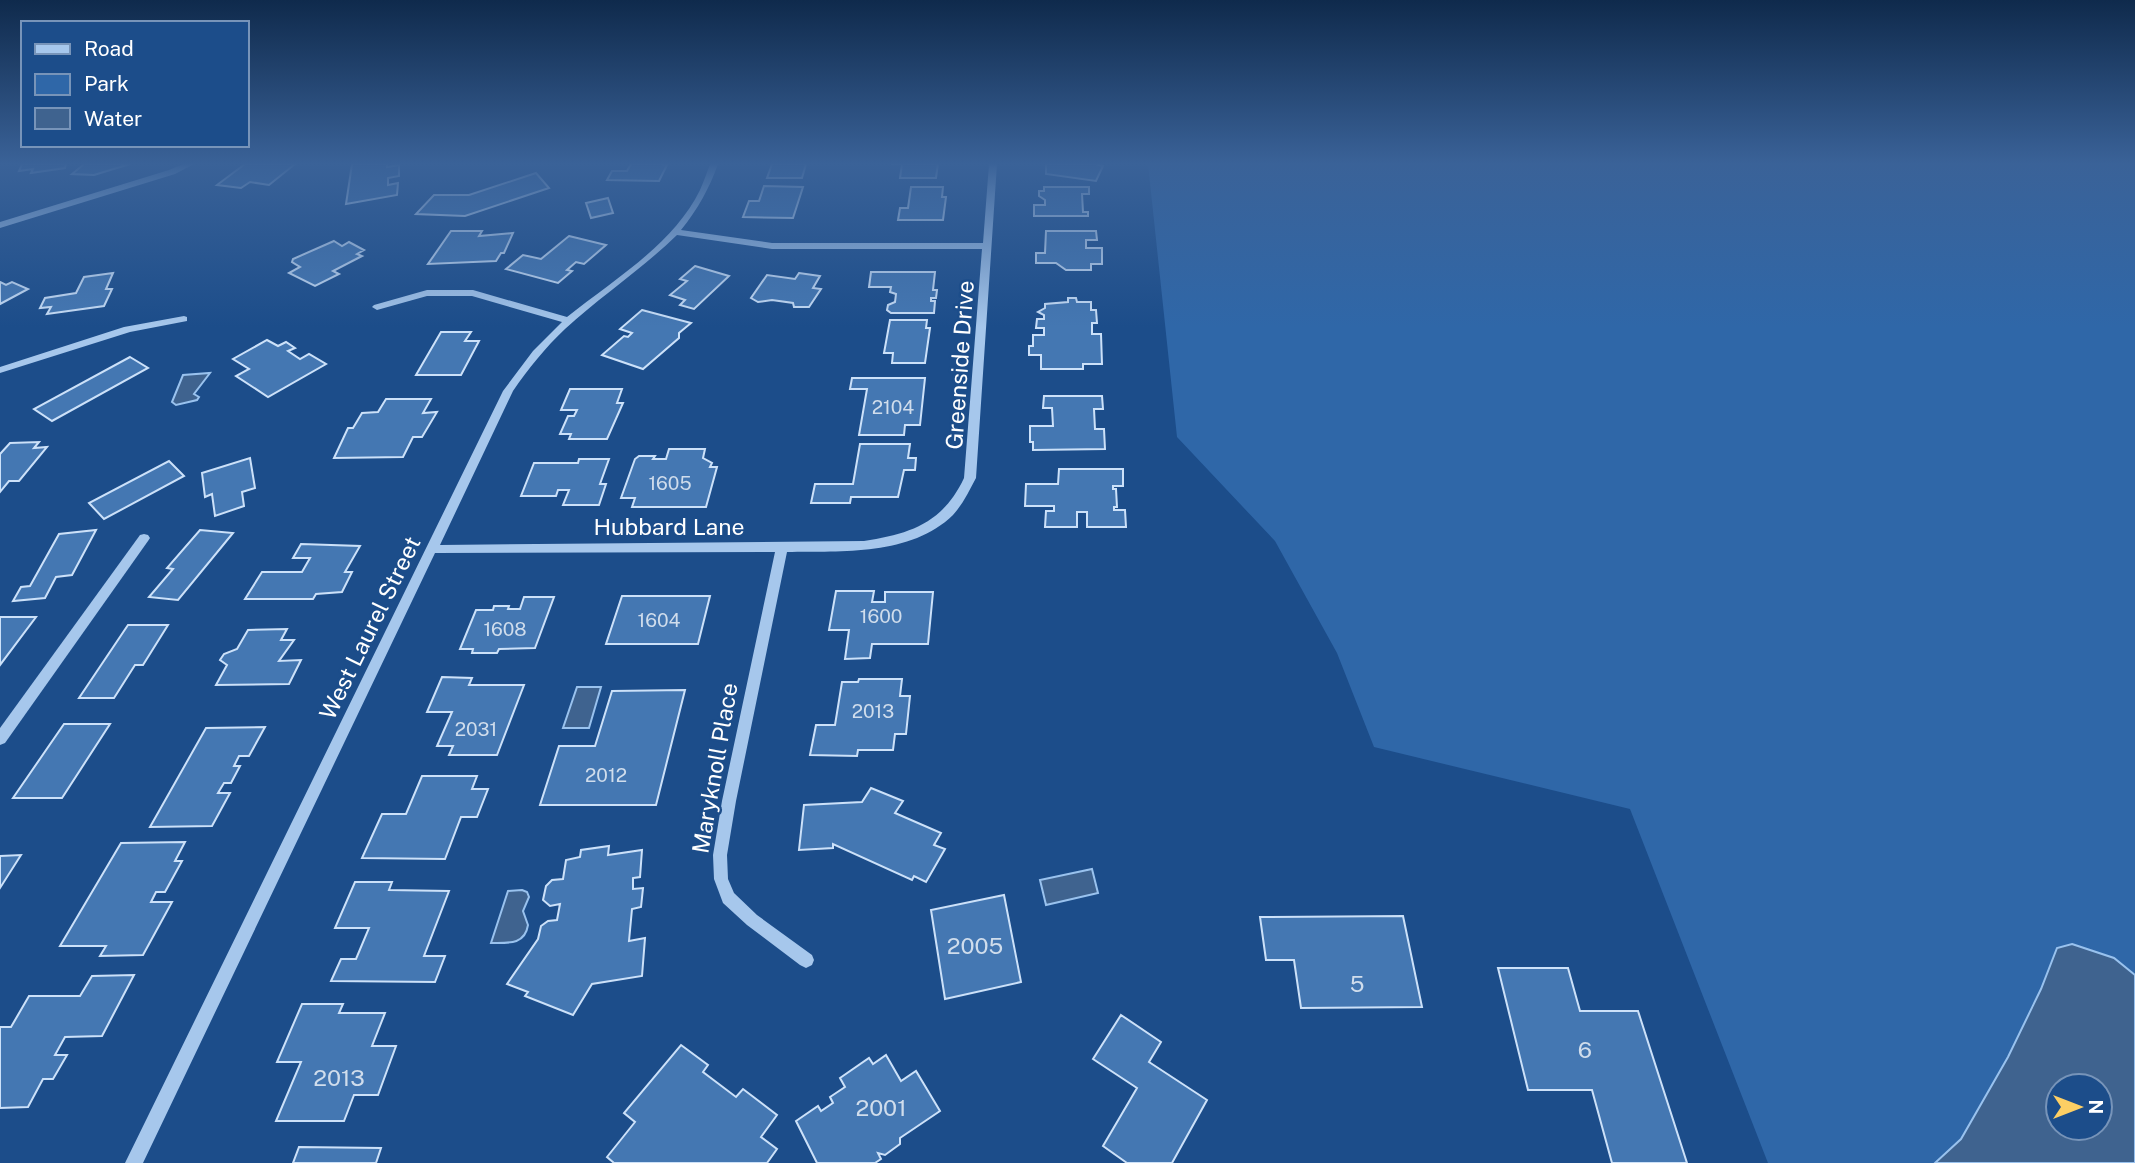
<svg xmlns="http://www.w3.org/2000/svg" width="2135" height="1163" viewBox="0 0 2135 1163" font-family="'Public Sans',sans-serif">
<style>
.green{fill:#2f67a8;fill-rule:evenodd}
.water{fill:#3f638f;stroke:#99c2ee;stroke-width:2;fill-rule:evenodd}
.building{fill:#4477b2;stroke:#cce1f9;stroke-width:2}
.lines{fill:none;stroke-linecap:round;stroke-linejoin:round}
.minor{fill:#a6c7ec;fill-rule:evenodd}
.labels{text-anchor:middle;stroke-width:5;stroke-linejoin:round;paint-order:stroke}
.number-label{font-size:19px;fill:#d0ddec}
.street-label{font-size:23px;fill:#fff;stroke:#1c4d8a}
.near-number-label{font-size:23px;fill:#d0ddec}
</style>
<rect width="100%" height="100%" fill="#1c4d8a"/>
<path class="green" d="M1148 164H2132L2135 167V1163H1768L1630 809 1374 747 1337 653 1275 541 1177 437ZM2058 1086H2100V1128H2058Z"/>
<g class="water">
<path d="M210 373 194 394 199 397 197 400 176 405 172 402 183 375Z"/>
<path d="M577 687H601L589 728H563Z"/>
<path d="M1092 869 1098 893 1046 905 1040 880Z"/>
<path d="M522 890 527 892 529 897 523 911 528 925C525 945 508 943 491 943L508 891Z"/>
<path d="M2072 944 2114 958 2135 975V1163H1935L1961 1139 2008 1057 2041 989 2057 948ZM2058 1086H2100V1128H2058Z"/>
</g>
<g class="building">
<path d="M22 164H66L65 168 31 173 33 169 19 171Z"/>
<path d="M84 164H130L94 175 72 174Z"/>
<path d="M245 164H295L269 185 250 182 241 188 217 185Z"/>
<path d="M352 164H387V167L399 165V176L388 178V185L398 183 397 195 346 204Z"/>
<path d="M631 164H661L667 165 659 181 607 180 612 171H627Z"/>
<path d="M772 164H806L802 178H767Z"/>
<path d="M891 164H938L936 178H900L902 164Z"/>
<path d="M1046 164H1096L1103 166 1096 181 1046 174Z"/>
<path d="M536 173 549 188 465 216 416 214 434 195H469Z"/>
<path d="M764 186 803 187 793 218 743 217 749 201H759Z"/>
<path d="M911 187H943L942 197H946L943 220H898L900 208H908Z"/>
<path d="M1044 187H1089V194H1082L1083 212H1088V216H1034V205H1045V200L1039 196V191H1044Z"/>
<path d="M608 198 613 213 591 218 586 203Z"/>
<path d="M451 231H482L479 236 513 233 504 253H501L496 261 428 264Z"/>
<path d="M1046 231H1096L1097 240H1086V248H1102V264H1091V270H1066L1056 263H1036V253H1045Z"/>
<path d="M569 236 606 245 584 264 576 262 567 270 572 271 558 283 506 269 523 255 541 259Z"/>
<path d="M334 241 342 246 349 242 364 250 357 254 362 256 333 271 339 274 315 286 289 273 300 267 292 262 293 259Z"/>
<path d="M695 266 729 276 694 309 680 305 685 300 670 295 687 281 680 279Z"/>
<path d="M871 272H935L933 290H937L936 298H931V301H935L934 313H891L887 310 888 305 895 302 896 294 890 292 891 287H869Z"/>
<path d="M113 273 106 289H112L104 306 47 314 51 307 40 308 45 298 76 293 84 277Z"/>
<path d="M799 273 820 276 813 288 821 289 809 307H794L793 303 772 300 758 302 751 298 767 275 795 279Z"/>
<path d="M0 282 6 285 12 282 28 289 0 304Z"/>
<path d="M1068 298H1076L1077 302H1091V310H1096L1097 323H1092V334H1101L1102 364H1083V369H1041V355H1029V346H1033V335H1044V328H1036L1037 319H1044V315L1038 312 1045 308V304L1068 302Z"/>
<path d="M642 310 691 323 679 333V338L643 369 602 355 624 336 628 337 632 333 620 329Z"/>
<path d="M890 320H927L926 328H930L925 363H892L893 353H884Z"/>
<path d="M441 332H471L465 341H479L461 375H416Z"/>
<path d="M267 340 278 346 286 342 295 348 288 351 300 359 309 354 326 364 268 397 236 376 249 369 233 359Z"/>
<path d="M130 357 148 368 52 421 34 409Z"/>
<path d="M852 378H925L920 425H905L904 435H859L867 389H850Z"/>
<path d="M570 389H622L617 403H623L607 439H569L571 434H560L568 416H574L577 410H561Z"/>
<path d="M1044 396H1102L1103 409H1094L1095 429H1104L1105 449 1033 450V442H1030V426H1053L1052 408H1043Z"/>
<path d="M386 399H431L423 413 437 412 422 437H413L403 457 334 458 348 428H353L362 413 378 412Z"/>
<path d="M39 442 34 448 47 447 19 481H9L0 492V454L10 443Z"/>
<path d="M860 444H910L908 458H916L915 470H904L898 497H851L850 503H811L815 484H853Z"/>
<path d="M669 449H705L703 458 712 463 710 467H717L706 507H632L635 498H621L635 459 639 456H655L653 459H666Z"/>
<path d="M250 458 255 488 242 492 244 506 215 516 212 494 205 497 202 473Z"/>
<path d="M579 459H609L600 484H606L599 505H563L569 490H558L556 496H521L534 463H578Z"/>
<path d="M169 461 184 476 104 519 89 503Z"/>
<path d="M1059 469H1123V486H1113V489H1116L1117 507H1114V510H1125L1126 527H1087V512H1077V527H1045L1046 511H1054V506H1025L1026 484H1058Z"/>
<path d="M96 530 72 575 56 577 45 598 13 601 21 587 30 586 59 534Z"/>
<path d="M200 530 233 533 178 600 149 597 173 569 167 568Z"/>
<path d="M301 544 360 546 345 572H352L342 592 316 594 313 599H245L262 572H302L310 558H293Z"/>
<path d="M836 591H874L872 602H885V592H933L928 644H872L870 658 845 659 849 630H829Z"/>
<path d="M622 596H710L698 644H606Z"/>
<path d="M524 597H554L535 648 499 649 497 653H472L473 649H460L476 610H493L494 606H509L508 609H520Z"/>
<path d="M0 617H36L0 665Z"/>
<path d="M128 625H168L143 665H135L114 698H79Z"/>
<path d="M287 629 281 640H294L279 661 301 660 289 684 216 685 227 665 220 660 224 654 237 649 248 630Z"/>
<path d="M442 677 472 678 469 685H524L497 755H449L453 746H437L452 712H427Z"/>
<path d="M859 679H902L900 696H910L906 734H895L893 750H858L857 756 810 755 816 725H835L842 682H858Z"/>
<path d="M685 690 656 805H540L559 746H595L612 691Z"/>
<path d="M64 724H110L62 798H13Z"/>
<path d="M265 727 249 756H239L234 766H240L231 783H224L218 793H230L212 826 150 827 206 728Z"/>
<path d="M422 776H477L472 789H488L477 817H461L445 859 362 858 382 814H406Z"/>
<path d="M871 788 903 801 895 813 941 833 934 845 945 849 926 882 914 876 912 880 833 844V848L799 850 804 805 862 802Z"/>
<path d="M185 842 175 861H182L165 892H156L151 902H172L143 955 100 956 106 946H60L121 843Z"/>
<path d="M609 846 608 855 642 850 640 877 633 878V889L643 888 641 907 632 909 629 941 645 938 642 976 592 984 573 1015 525 996 528 992 507 984 538 939 541 926 548 921 557 920 560 904 550 906 543 900 546 886 552 880 563 879 566 860 580 857 581 850Z"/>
<path d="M21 855 0 888V856Z"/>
<path d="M355 882H392L389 890 449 891 424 956H445L435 982 331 981 341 959H356L369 928H335Z"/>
<path d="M1004 895 1021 982 945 999 931 910Z"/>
<path d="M1403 916 1422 1007 1301 1008 1294 960H1266L1260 917Z"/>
<path d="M1498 968H1568L1580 1011H1638L1687 1163H1612L1592 1090H1528Z"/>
<path d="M134 975 102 1036 65 1037 55 1055H67L53 1079H43L28 1107 0 1108V1027H11L29 996H80L92 976Z"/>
<path d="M302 1004H343L339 1013H385L372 1046H396L378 1095H354L344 1121H276L301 1062H277Z"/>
<path d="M1121 1015 1161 1042 1149 1062 1207 1100 1172 1163H1127L1103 1146 1137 1088 1093 1059Z"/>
<path d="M681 1045 708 1065 703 1072 736 1097 743 1089 777 1115 761 1137 777 1149 767 1163H614L607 1157 635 1122 624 1113Z"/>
<path d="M886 1055 901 1081 916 1071 940 1111 900 1138V1144L885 1155 878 1153 881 1159 875 1163H817L796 1121 818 1106 821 1111 833 1103 830 1097 845 1087 840 1078 869 1058 873 1064Z"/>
<path d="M299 1147 381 1148 376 1163H293Z"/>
</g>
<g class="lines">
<g class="minor">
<path d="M183 164H194L175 174 0 228V222L169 170Z"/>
<path d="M710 164H718C709 189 698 209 681 230L772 243H983L989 164H997L976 478C969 491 963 504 953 515 911 556 842 551 787 552L736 801 727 855 728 879 734 893 757 915 812 955 814 960 812 965 806 968 800 965 747 925 723 903 714 879 713 855 722 801 775 552 435 553 143 1163H125L503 391 533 351 562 322 472 296H427L377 310 372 307 374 305 427 290H473L567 317C613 280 673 245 700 190 704 181 707 172 710 164ZM677 235 772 249H982L964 478C943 523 910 534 864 541L440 545 513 391C528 369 545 348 565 329 601 296 642 269 677 235Z"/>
<path d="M184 316 187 317V321L130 332 0 373V367L124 327Z"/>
<path d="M144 534 148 535 150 538 148 541 5 743 0 745V728L140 535Z"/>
</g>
</g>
<linearGradient id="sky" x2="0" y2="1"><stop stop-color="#0f2a4c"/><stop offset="0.5" stop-color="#3a6298"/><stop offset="1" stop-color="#3a6298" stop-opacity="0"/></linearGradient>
<rect width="2135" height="327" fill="url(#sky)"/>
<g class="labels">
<g class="number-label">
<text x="893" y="414">2104</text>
<text x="670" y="490">1605</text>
<text x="881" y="623">1600</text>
<text x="659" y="627">1604</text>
<text x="505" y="636">1608</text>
<text x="873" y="718">2013</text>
<text x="476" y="736">2031</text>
<text x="606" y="782">2012</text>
</g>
<g class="street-label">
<text transform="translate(960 365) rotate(-86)" y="8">Greenside Drive</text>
<text x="669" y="535">Hubbard Lane</text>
<text transform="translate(370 628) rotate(-64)" y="8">West Laurel Street</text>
<text transform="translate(715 768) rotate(-80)" y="8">Maryknoll Place</text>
</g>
<g class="near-number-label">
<text x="975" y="954">2005</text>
<text x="1357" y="992">5</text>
<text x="1585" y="1058">6</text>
<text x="339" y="1086">2013</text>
<text x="881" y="1116">2001</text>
</g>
</g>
<rect x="21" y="21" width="228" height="126" fill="#1c4d8a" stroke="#7794b9" stroke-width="2"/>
<rect x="35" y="44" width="35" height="10" fill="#a6c7ec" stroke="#7794b9" stroke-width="2"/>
<text x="84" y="56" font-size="21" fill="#ffffff">Road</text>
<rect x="35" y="74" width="35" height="21" fill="#2f67a8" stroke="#7794b9" stroke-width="2"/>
<text x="84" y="91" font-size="21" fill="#ffffff">Park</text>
<rect x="35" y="108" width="35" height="21" fill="#3f638f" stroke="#7794b9" stroke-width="2"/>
<text x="84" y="126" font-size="21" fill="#ffffff">Water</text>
<g transform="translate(2079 1107) rotate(90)"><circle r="33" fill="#1c4d8a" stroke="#7794b9" stroke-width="2"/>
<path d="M0-5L12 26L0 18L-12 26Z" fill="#fdcf64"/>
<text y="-10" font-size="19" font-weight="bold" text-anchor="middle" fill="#ffffff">N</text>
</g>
</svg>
